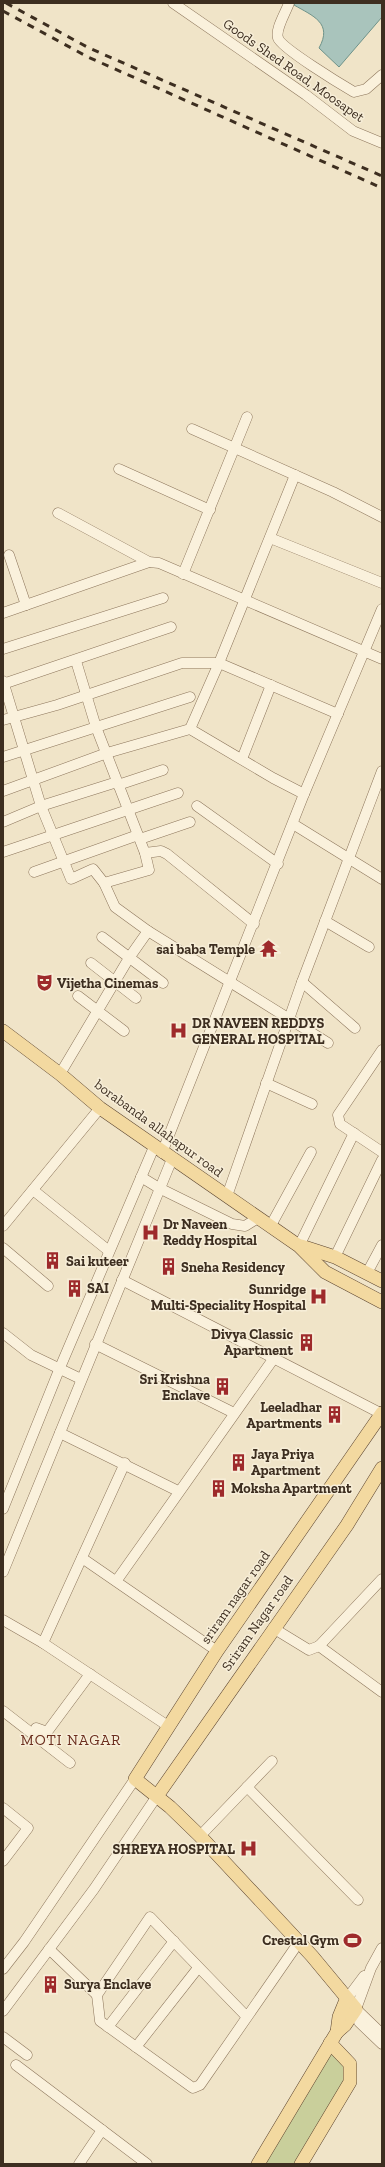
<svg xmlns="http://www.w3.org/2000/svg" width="385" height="2167" viewBox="0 0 385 2167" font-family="'Zilla Slab',serif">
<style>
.park{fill:#c9cf9b}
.water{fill:#a9c4bc;stroke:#6f938a}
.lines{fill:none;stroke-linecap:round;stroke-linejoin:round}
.minor-casing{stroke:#8d765c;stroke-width:11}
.major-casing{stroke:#5b4430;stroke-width:14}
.minor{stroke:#faf1dc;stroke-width:10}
.major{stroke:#f3d9a0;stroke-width:13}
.rail{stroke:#3d2e20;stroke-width:3;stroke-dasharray:7 7;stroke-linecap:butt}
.labels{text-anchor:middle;stroke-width:3;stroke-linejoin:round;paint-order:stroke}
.street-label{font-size:14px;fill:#3d2e20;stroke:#f7eed8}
.poi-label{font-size:14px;font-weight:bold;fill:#3d2e20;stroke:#f7eed8;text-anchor:start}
.neighbourhood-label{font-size:15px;letter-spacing:1px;fill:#6b2e1e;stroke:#f7eed8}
</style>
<rect width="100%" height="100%" fill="#f0e4c8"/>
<path class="park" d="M330 2043 350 2064V2082L301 2164H258Z"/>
<path class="water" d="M295 3H382V17L339 67 319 48C333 23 313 16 294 5Z"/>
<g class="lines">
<defs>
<g id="minor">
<path d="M173 3 306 95 353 131 382 143"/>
<path d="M289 3C286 12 275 29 278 38 281 48 342 85 354 92L366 89 382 75"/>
<path d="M192 429 333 492 382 517"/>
<path d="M119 469 210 510"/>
<path d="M58 513 149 562 159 563 382 659"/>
<path d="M270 538 382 583"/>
<path d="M9 555 26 605"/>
<path d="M183 574 247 417"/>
<path d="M3 613 149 562"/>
<path d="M3 649 163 598"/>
<path d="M76 661 96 727 145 853 149 870 104 883 115 907 148 931 328 1043"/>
<path d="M3 681 41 806 71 879 93 869 104 883"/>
<path d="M3 684 171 627"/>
<path d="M3 720 57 705 182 663H219L338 714"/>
<path d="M190 729 219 663 295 475"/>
<path d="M3 757 190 697"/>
<path d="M242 759 271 685"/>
<path d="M118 785 163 770"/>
<path d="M3 791 107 753 190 729 273 778 304 794"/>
<path d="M197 806 278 864"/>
<path d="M3 822 41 806 117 782"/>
<path d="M293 824 382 879"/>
<path d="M140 839 190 822"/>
<path d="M3 852 178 793"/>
<path d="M145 853 161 851 167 854 254 924"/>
<path d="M34 872 138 835"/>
<path d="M325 921 369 947"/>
<path d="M102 937 163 983"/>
<path d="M91 963 136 998"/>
<path d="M302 982 355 1028"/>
<path d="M78 996 124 1031"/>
<path d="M382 1050 338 1115 340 1124 382 1152"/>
<path d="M60 1074 129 958 148 931"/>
<path d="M266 1083 312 1104"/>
<path d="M162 1153 304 794 382 609"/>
<path d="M141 1177 159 1188 232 1224 245 1226 258 1218"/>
<path d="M33 1190 109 1251"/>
<path d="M227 1196 302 982 382 771"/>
<path d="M3 1226 100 1108"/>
<path d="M270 1227 311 1152"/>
<path d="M299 1246 354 1133"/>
<path d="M3 1248 48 1286"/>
<path d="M335 1257 382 1160"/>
<path d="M367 1273 382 1245"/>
<path d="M122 1280 382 1414"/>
<path d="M3 1333 31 1355 81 1379"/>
<path d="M95 1344 234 1413"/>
<path d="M60 1433 178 1491"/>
<path d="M3 1509 59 1370 154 1147"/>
<path d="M82 1558 217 1651"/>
<path d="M3 1572 172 1159"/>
<path d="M382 1579 319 1646 382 1692"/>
<path d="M117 1580 274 1358"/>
<path d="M3 1620 43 1643 168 1726"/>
<path d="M273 1628 309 1650 319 1646"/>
<path d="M43 1643 125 1463"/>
<path d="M3 1711 70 1763"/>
<path d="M36 1728 47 1732 90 1674"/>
<path d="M247 1787 358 1900"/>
<path d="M3 1808 28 1828 3 1861"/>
<path d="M200 1836 272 1761"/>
<path d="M382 1948 371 1968 356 2009 382 2034"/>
<path d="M49 1949 97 1995"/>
<path d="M3 1969 24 1942 135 1779"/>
<path d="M346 2000 364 1976"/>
<path d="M3 2011 94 1889 157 1796"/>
<path d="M247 2017 150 1917 97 1995 100 2021 193 2088 200 2085 299 1942"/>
<path d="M359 2022 382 2044"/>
<path d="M108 2027 174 1941"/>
<path d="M3 2037 27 2055"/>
<path d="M136 2047 198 1968"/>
<path d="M16 2065 147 2164"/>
<path d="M79 2164 102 2130"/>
</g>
<g id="major">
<path d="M3 1031 60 1074 100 1108 299 1246 325 1272 382 1302"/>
<path d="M301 1246 335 1257 382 1281"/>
<path d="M157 1796 347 1525 382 1468"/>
<path d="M337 2032 345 2025 356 2009 312 1956 200 1836 170 1807 135 1779 217 1651 382 1413"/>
<path d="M258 2164 337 2032 339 2017 346 2000"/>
<path d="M301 2164 350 2082V2064L330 2043"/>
</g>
</defs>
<use href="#minor" class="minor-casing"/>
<use href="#major" class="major-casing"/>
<use href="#minor" class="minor"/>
<use href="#major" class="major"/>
<g class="rail">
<path d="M6 3 89 48 382 176"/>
<path d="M3 11 88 57 382 188"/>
</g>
</g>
<defs>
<symbol id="temple-bare" viewBox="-9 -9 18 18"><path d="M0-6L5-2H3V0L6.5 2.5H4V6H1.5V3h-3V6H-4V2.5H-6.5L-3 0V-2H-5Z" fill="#9e2a2b" stroke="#f7eed8" stroke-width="2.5" paint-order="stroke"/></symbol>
<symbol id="theatre-bare" viewBox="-9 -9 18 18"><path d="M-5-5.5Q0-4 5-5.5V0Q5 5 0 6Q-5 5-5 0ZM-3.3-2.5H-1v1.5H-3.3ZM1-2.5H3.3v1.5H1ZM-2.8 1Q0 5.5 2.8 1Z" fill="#9e2a2b" stroke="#f7eed8" stroke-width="2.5" paint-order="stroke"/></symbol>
<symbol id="hospital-bare" viewBox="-9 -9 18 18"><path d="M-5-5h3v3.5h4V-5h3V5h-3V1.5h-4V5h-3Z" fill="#9e2a2b" stroke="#f7eed8" stroke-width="2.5" paint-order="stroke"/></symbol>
<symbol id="building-bare" viewBox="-9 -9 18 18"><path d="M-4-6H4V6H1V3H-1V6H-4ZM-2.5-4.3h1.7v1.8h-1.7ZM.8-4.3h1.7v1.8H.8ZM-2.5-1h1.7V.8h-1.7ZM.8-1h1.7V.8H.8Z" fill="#9e2a2b" stroke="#f7eed8" stroke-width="2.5" paint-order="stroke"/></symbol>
<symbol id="stadium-bare" viewBox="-9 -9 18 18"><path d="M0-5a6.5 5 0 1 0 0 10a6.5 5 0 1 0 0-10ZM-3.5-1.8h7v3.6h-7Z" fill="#9e2a2b" stroke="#f7eed8" stroke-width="2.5" paint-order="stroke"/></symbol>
</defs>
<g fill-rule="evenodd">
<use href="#temple-bare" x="256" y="936" width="25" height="25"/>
<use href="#theatre-bare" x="32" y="970" width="25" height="25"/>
<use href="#hospital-bare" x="166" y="1018" width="25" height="25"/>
<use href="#hospital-bare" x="138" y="1220" width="25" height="25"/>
<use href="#building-bare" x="40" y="1248" width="25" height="25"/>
<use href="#building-bare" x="156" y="1254" width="25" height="25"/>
<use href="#building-bare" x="62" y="1276" width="25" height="25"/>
<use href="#hospital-bare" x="306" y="1284" width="25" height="25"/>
<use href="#building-bare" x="294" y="1330" width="25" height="25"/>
<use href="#building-bare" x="210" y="1374" width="25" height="25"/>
<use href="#building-bare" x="322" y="1402" width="25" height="25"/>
<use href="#building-bare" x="226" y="1450" width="25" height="25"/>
<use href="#building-bare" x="206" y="1476" width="25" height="25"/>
<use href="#hospital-bare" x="236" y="1836" width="25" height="25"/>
<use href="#stadium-bare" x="340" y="1928" width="25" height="25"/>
<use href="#building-bare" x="38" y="1972" width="25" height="25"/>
</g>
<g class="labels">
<g class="street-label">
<text transform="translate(294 70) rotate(35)" y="5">Goods Shed Road, Moosapet</text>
<text transform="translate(159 1128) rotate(36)" y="5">borabanda allahapur road</text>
<text transform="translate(235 1597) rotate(-55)" y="5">sriram nagar road</text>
<text transform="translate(257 1623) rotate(-55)" y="5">Sriram Nagar road</text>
</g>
<g class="poi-label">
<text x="255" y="954" text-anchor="end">sai baba Temple</text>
<text x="57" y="988">Vijetha Cinemas</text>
<text x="192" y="1028">DR NAVEEN REDDYS<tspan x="192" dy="16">GENERAL HOSPITAL</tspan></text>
<text x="163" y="1229">Dr Naveen<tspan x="163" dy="16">Reddy Hospital</tspan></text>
<text x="66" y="1266">Sai kuteer</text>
<text x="181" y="1272">Sneha Residency</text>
<text x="87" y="1293">SAI</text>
<text x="306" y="1294" text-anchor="end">Sunridge<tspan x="306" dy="16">Multi-Speciality Hospital</tspan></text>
<text x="293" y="1339" text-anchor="end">Divya Classic<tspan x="293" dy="16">Apartment</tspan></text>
<text x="210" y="1384" text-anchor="end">Sri Krishna<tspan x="210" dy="16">Enclave</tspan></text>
<text x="322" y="1412" text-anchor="end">Leeladhar<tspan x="322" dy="16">Apartments</tspan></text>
<text x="251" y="1459">Jaya Priya<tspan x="251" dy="16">Apartment</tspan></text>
<text x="231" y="1493">Moksha Apartment</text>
<text x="235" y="1854" text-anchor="end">SHREYA HOSPITAL</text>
<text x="339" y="1945" text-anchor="end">Crestal Gym</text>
<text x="64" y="1989">Surya Enclave</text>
</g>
<g class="neighbourhood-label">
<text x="71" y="1745">MOTI NAGAR</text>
</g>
</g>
<rect width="385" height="2167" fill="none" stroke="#3d2e20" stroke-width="8"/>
</svg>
